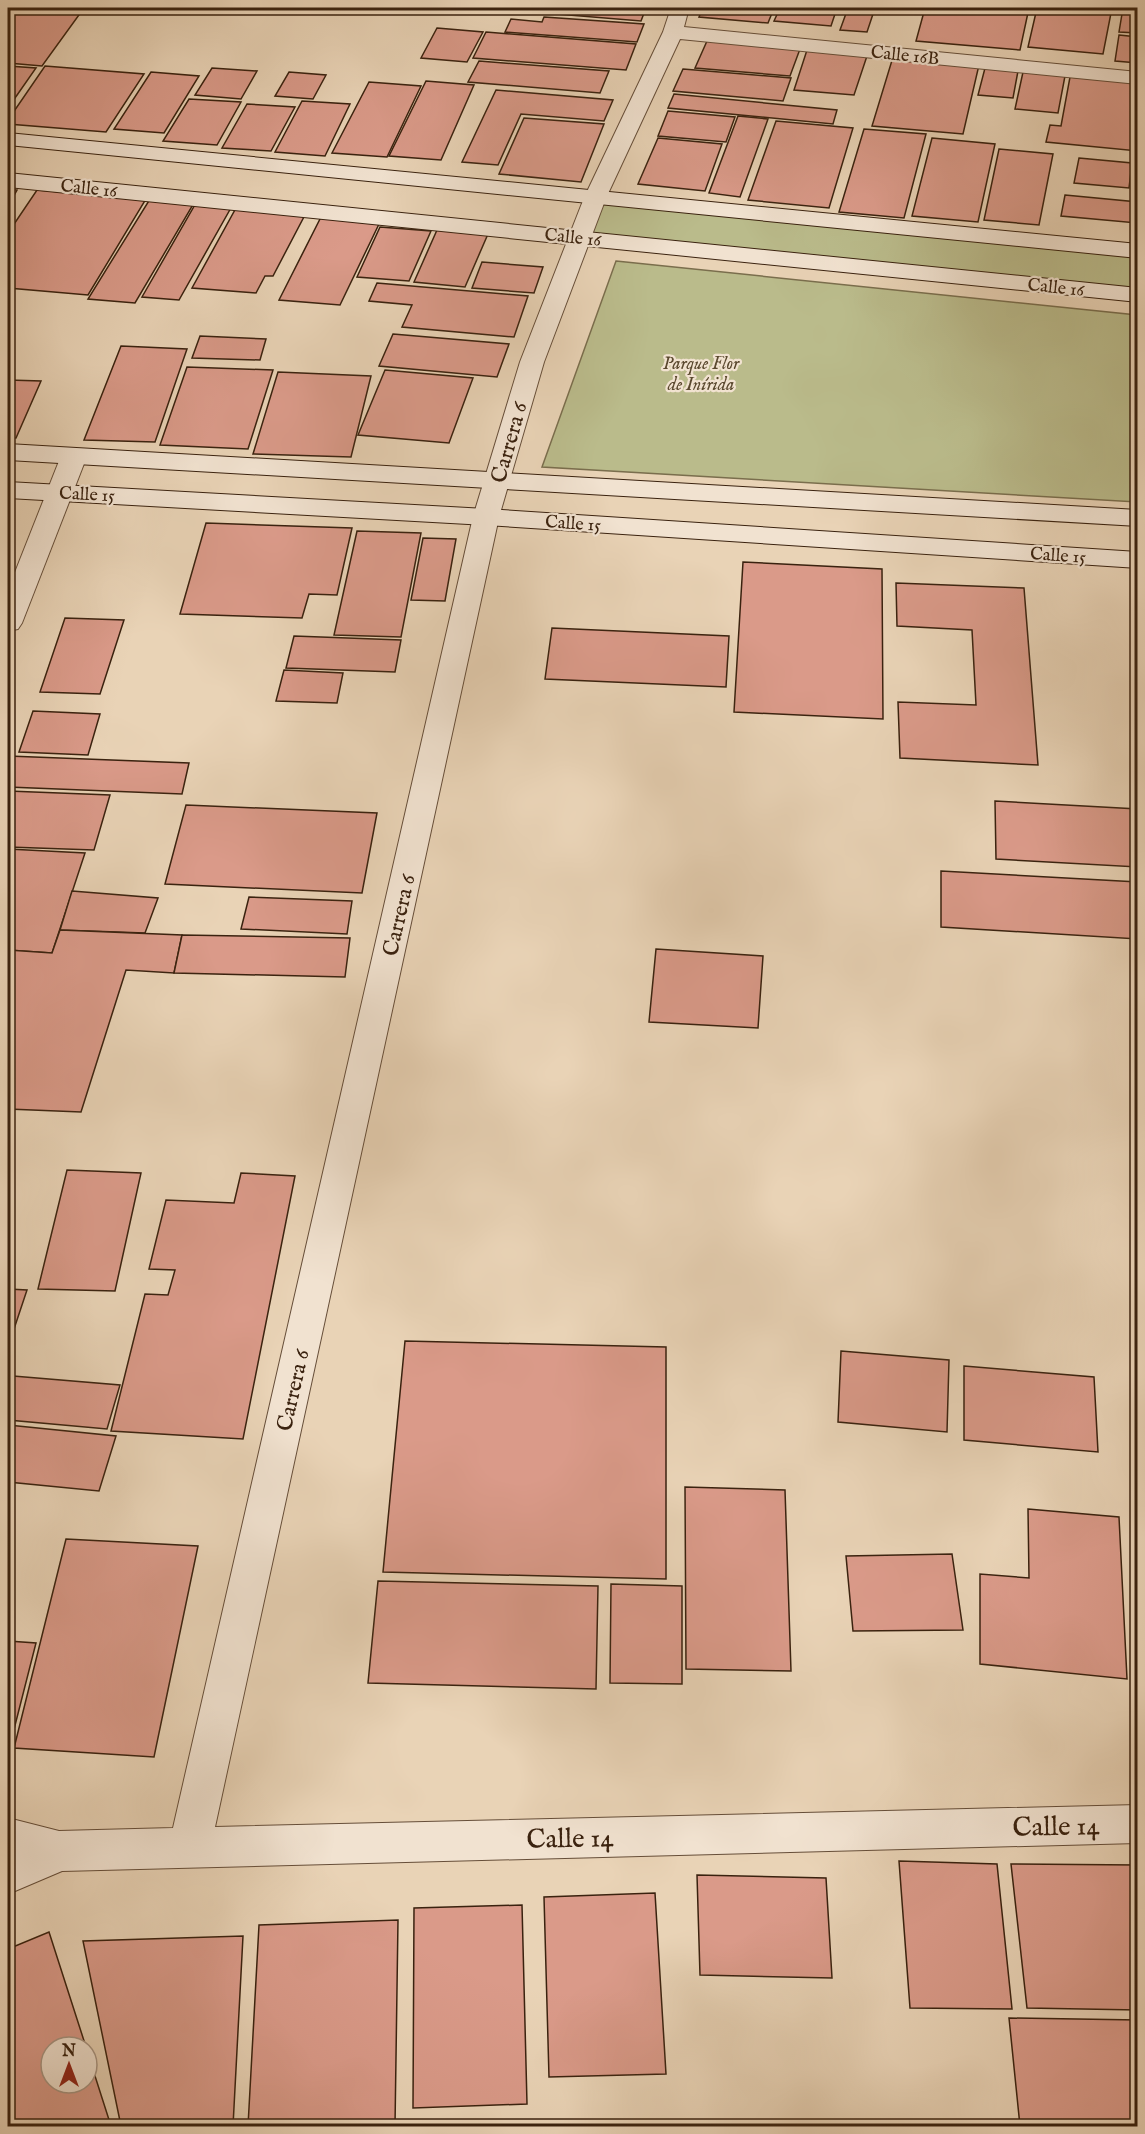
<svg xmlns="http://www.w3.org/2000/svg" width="1145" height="2134" viewBox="0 0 1145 2134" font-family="'IM FELL English',serif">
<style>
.green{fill:#babb8b;stroke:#7a6e4d;stroke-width:1.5}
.building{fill:#da9a89;stroke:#3a220f;stroke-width:1.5}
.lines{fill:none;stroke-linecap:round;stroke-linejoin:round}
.street-casing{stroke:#664e39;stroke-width:2}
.secondary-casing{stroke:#3a220f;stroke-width:2}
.street{fill:#f1e2d0;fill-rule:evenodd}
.secondary{fill:#f1e2d0;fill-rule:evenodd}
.labels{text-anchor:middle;stroke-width:4.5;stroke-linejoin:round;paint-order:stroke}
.far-street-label{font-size:18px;fill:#3a220f;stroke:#f1e2d0}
.far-park-label{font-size:18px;font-style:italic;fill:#5a482e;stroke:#f1e2d0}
.street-label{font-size:22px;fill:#3a220f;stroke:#f1e2d0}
.near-street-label{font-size:27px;fill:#3a220f;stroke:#f1e2d0}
</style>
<rect width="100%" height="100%" fill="#e9d3b6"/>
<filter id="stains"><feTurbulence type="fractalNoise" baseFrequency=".00333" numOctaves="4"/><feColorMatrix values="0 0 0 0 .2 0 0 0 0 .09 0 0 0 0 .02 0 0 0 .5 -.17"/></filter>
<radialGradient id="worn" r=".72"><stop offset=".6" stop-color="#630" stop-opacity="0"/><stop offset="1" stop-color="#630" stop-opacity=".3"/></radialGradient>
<g class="green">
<path d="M599 201 1137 254V292L588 234Z"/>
<path d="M616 261 1137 315V502L542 467Z"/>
</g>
<g class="building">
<path d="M8 8H84L42 66 8 63Z"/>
<path d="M483 8H646L641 21Z"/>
<path d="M703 8H774L768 23 699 17Z"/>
<path d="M780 8H837L831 26 774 21Z"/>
<path d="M848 8H875L867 32 840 30Z"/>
<path d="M925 8H1029L1020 50 916 41Z"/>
<path d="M1037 8H1112L1103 54 1028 47Z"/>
<path d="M1123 8H1138V33L1119 32Z"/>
<path d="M544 17 644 24 637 42 505 32 511 19 542 22Z"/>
<path d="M437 28 483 32 467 62 421 58Z"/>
<path d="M486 32 636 44 626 70 473 58Z"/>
<path d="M1119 35 1138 37V63L1115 61Z"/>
<path d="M707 41 800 49 790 76 695 68Z"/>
<path d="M807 50 867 56 854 95 794 90Z"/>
<path d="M893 57 979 65 963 134 872 126Z"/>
<path d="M479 61 609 71 600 93 468 82Z"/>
<path d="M8 66 36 68 8 108Z"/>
<path d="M45 66 144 74 106 132 8 124V120Z"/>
<path d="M212 68 257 71 241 99 195 95Z"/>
<path d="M985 68 1018 71 1013 98 978 95Z"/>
<path d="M683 69 791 78 783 101 673 91Z"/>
<path d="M151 72 199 76 164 133 114 129Z"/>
<path d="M289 72 326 75 313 99 275 96Z"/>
<path d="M1023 72 1065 76 1058 113 1015 109Z"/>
<path d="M1070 77 1138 83V151L1046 142 1050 125 1061 126Z"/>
<path d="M426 81 474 85 441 160 389 156Z"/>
<path d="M369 82 421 86 387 157 332 153Z"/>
<path d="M496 90 613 100 604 121 521 114 498 165 462 162Z"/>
<path d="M674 94 837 110 833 124 668 108Z"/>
<path d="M189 99 241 102 217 145 163 141Z"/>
<path d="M302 101 350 104 325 156 275 152Z"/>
<path d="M247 104 295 107 271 151 222 148Z"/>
<path d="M668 111 735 117 726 142 658 136Z"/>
<path d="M738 116 768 119 740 197 709 193Z"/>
<path d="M524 118 604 124 581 182 499 174Z"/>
<path d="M776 121 853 128 829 208 748 200Z"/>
<path d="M864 129 926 134 904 218 839 212Z"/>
<path d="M658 138 722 144 705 191 638 184Z"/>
<path d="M932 138 995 144 978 222 912 216Z"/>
<path d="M999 149 1053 154 1039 225 984 220Z"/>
<path d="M1079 158 1132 163 1129 188 1074 183Z"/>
<path d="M8 189 17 190 8 206Z"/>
<path d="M37 190 146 199 88 295 8 288V233Z"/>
<path d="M1065 195 1138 202 1137 223 1061 216Z"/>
<path d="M150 199 194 203 135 303 88 299Z"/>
<path d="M196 203 232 206 179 300 142 297Z"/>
<path d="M236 208 306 213 273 276H265L256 293 192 288Z"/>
<path d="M321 217 380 222 340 305 279 300Z"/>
<path d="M380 227 431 231 409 281 357 277Z"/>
<path d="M437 230 488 234 465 287 414 282Z"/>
<path d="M482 262 543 267 534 293 472 288Z"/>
<path d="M377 283 528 296 514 337 402 327 412 305 369 301Z"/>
<path d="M393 334 509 344 497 377 379 366Z"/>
<path d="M200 336 266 339 260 360 192 358Z"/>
<path d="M121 346 187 349 155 442 84 440Z"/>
<path d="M187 367 273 370 248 449 160 445Z"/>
<path d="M385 370 473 378 449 443 358 435Z"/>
<path d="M278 372 371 376 351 457 253 454Z"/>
<path d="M8 380 41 381 16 438H8Z"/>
<path d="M206 523 352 528 337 595 309 594 302 618 180 614Z"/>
<path d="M357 531 421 533 401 637 334 635Z"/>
<path d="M423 538 456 539 445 601 411 600Z"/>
<path d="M743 562 882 569 883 719 734 712Z"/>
<path d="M896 583 1024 588 1038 765 900 758 898 702 976 705 972 630 897 626Z"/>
<path d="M65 618 124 620 100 694 40 692Z"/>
<path d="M552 628 729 636 726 687 545 679Z"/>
<path d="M294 636 401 640 395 672 286 668Z"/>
<path d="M284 670 343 673 337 703 276 701Z"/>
<path d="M33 711 100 714 88 755 19 752Z"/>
<path d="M8 756 189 763 182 794 8 787Z"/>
<path d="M8 791 110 795 94 850 8 847Z"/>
<path d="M995 801 1138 809V867L996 859Z"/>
<path d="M186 805 377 813 362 893 165 884Z"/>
<path d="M8 849 85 853 52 953 8 950Z"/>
<path d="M941 871 1138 882V939L941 927Z"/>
<path d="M72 891 158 898 145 933 60 930Z"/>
<path d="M249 897 352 901 347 934 241 929Z"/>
<path d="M60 930 182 935 174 973 126 970 81 1112 8 1109V950L52 953Z"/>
<path d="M182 935 350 938 345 977 174 973Z"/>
<path d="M656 949 763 956 758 1028 649 1022Z"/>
<path d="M67 1170 141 1173 115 1291 38 1289Z"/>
<path d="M241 1173 295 1176 243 1439 111 1431 145 1294 168 1295 175 1270 149 1269 166 1200 234 1203Z"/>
<path d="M8 1289 27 1290 8 1347Z"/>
<path d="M405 1341 666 1347V1579L383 1572Z"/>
<path d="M841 1351 949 1360 947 1432 838 1422Z"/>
<path d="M964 1366 1094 1377 1098 1452 964 1440Z"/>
<path d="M13 1376 120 1385 107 1429 8 1420V1392Z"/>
<path d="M8 1425 116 1436 99 1491 8 1482Z"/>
<path d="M685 1487 785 1490 791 1671 686 1669Z"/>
<path d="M1028 1509 1119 1517 1127 1679 980 1664V1574L1029 1578Z"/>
<path d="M66 1539 198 1546 154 1757 14 1748Z"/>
<path d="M952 1554 963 1630 853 1631 846 1556Z"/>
<path d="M378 1581 598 1586 596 1689 368 1683Z"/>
<path d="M611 1584 682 1586V1684L610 1683Z"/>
<path d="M8 1641 36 1643 9 1749H8Z"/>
<path d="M899 1861 997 1864 1012 2009 910 2008Z"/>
<path d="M1011 1864 1138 1865V2010L1027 2008Z"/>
<path d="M697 1875 826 1878 832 1978 700 1975Z"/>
<path d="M655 1893 666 2074 549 2077 544 1897Z"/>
<path d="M522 1905 527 2104 413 2108 414 1908Z"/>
<path d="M398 1920 395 2126H248L259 1925Z"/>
<path d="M49 1932 86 2047H51V2083H87V2051L111 2126H8V1949Z"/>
<path d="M243 1936 233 2126H121L83 1941Z"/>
<path d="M1009 2018 1138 2020V2126H1020Z"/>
</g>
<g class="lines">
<defs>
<g id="street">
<path d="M671 8H689L684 27 1138 72V84L680 39 606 198 544 362 499 517 215 1827 1138 1805V1843L62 1871 8 1894V1818L59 1831 173 1828 473 517 520 362 584 198 663 32Z"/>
<path d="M74 448 83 451 87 456 22 623 18 629 8 631V590L61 456 65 451Z"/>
</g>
<g id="secondary">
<path d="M8 133 1138 244V258L8 145Z"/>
<path d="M8 173 1138 288V302L8 187Z"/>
<path d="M8 444 1138 510V526L8 460Z"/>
<path d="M8 482 486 509 1138 552V568L486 525 8 498Z"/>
</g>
</defs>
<use href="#street" class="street-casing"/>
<use href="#secondary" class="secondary-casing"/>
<use href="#street" class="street"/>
<use href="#secondary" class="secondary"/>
</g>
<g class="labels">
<g class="far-street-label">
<text transform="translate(905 55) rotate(6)" y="6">Calle 16B</text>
<text transform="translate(89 188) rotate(6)" y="6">Calle 16</text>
<text transform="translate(573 237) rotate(6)" y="6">Calle 16</text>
<text transform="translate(1056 287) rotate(6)" y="6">Calle 16</text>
<text transform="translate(87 494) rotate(3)" y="6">Calle 15</text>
<text transform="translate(573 523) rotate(4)" y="6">Calle 15</text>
<text transform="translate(1058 555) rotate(4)" y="6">Calle 15</text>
</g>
<g class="far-park-label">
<text x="701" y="369">Parque Flor<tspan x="701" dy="21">de Inírida</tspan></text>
</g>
<g class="street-label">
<text transform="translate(508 442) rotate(-74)" y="8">Carrera 6</text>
<text transform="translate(398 915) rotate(-77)" y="8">Carrera 6</text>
<text transform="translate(292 1390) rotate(-77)" y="8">Carrera 6</text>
</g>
<g class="near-street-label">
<text transform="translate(1056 1826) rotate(-1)" y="9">Calle 14</text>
<text transform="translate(570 1838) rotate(-1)" y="9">Calle 14</text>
</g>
</g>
<rect width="1145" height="2134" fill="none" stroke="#e9d3b6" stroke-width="30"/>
<rect x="9" y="9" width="1127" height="2116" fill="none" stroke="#3a220f" stroke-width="3"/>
<rect x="15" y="15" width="1115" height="2104" fill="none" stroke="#3a220f" stroke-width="1.5"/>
<g transform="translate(69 2065)"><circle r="28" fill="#f1e2d0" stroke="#a89583" stroke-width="1.5"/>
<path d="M0-4.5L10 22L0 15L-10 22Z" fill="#8f2418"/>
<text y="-9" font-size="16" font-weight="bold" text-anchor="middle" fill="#3a220f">N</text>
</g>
<rect width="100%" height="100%" filter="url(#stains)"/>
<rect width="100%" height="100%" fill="url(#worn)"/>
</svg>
